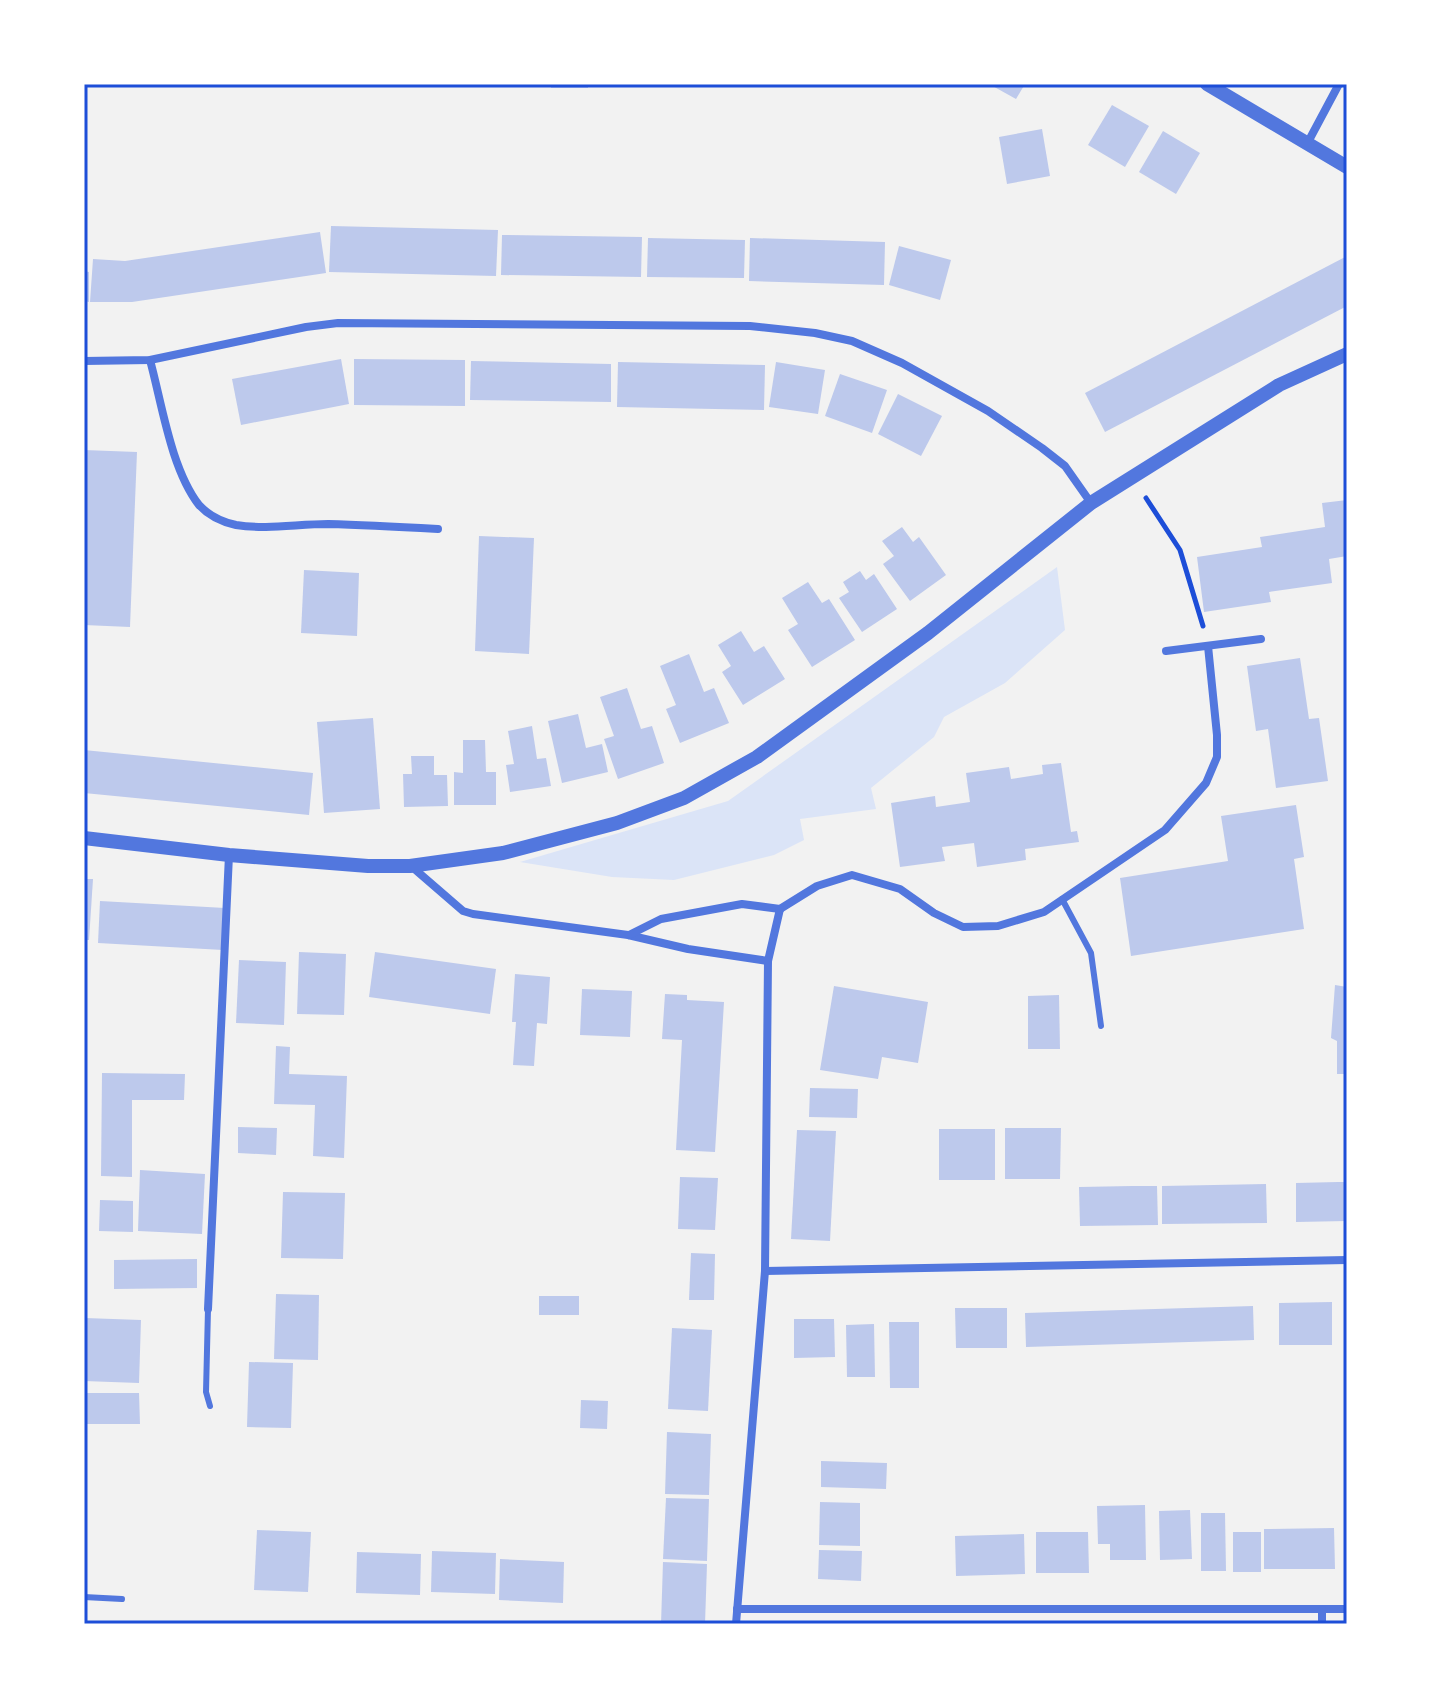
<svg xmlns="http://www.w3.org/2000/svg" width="1431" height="1708" viewBox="0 0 1431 1708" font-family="Figtree,sans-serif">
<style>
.green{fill:#dbe4f7}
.building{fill:#bdc9ec}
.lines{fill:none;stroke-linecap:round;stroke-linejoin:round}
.path{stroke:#1d4ed8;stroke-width:5}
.service{stroke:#5277de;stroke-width:6}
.minor{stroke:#5277de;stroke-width:8}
.tertiary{stroke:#5277de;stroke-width:14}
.neatline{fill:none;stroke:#1d4ed8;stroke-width:3}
</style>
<rect width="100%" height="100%" fill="#f2f2f2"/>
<path class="green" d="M1057 567 1065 630 1005 683 944 717 934 737 871 788 876 809 800 819 804 840 774 855 674 880 612 877 520 862 728 801Z"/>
<g class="building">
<rect x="551" y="84" width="37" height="4"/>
<path d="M989 84H1025L1016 99Z"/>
<path d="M1112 105 1149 126 1125 167 1088 145Z"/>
<path d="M1042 129 1050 176 1007 184 999 137Z"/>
<path d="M1163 131 1200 153 1176 194 1139 172Z"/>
<path d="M331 226 498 230 496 276 329 272Z"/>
<path d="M320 232 326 273 132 302H90L93 259 125 261Z"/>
<path d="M502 235 642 237 641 277 501 275Z"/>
<path d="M648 238 745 240 744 278 647 277Z"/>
<path d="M750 238 885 242 884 285 749 281Z"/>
<path d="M899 246 951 260 940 300 889 285Z"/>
<path d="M1347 256V306L1105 432 1085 393Z"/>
<path d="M84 271 89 272V302L84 301Z"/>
<path d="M341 359 349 404 241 425 232 379Z"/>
<path d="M354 359 465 360V406L354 405Z"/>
<path d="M471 361 611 364V402L470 400Z"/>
<path d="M618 362 765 365 764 410 617 407Z"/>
<path d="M776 362 825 370 818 414 769 407Z"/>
<path d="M840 374 887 390 872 433 825 416Z"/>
<path d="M898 394 942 416 921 456 878 434Z"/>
<path d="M84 450 137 452 130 627 84 625Z"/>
<path d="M1347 500V556L1329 559 1332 583 1269 592 1271 602 1204 612 1197 557 1262 547 1260 537 1325 527 1322 503Z"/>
<path d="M902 527 913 542 919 537 946 575 910 601 883 564 894 556 882 541Z"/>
<path d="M479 536 534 538 529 654 475 651Z"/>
<path d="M304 570 359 573 357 636 301 633Z"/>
<path d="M860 571 866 580 874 574 897 609 862 632 839 598 849 592 843 582Z"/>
<path d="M808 582 822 603 829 599 855 640 812 667 788 630 798 624 782 598Z"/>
<path d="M741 631 754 652 764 646 785 679 743 705 722 672 731 666 718 645Z"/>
<path d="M689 654 704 692 714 688 729 723 680 743 666 709 676 705 660 666Z"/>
<path d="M1300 658 1309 719 1319 718 1328 781 1276 788 1268 729 1256 731 1247 666Z"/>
<path d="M627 688 641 729 652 726 664 763 618 779 604 739 614 736 600 697Z"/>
<path d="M578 714 586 748 602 744 608 772 562 783 548 721Z"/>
<path d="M373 718 380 809 324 813 317 722Z"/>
<path d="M532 726 537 759 546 758 551 786 510 792 506 765 514 764 508 731Z"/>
<path d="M463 740H485L486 772H496V805H454V772L463 773Z"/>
<path d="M84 750 313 773 309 815 84 793Z"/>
<path d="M411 756H434V775H447L448 806 404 807 403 774H412Z"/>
<path d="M1061 763 1071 832 1077 831 1079 842 1025 849 1026 860 977 867 974 843 942 847 945 861 900 867 891 803 935 796 936 807 970 802 966 773 1009 767 1011 779 1043 774 1042 765Z"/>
<path d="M1296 805 1304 857 1294 859 1304 929 1131 956 1120 878 1228 861 1221 816Z"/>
<path d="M84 879H93L89 940H84Z"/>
<path d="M100 901 225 908 223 950 98 943Z"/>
<path d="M299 952 346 954 344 1015 297 1014Z"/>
<path d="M375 952 496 969 490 1014 369 997Z"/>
<path d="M239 960 286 962 284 1025 236 1023Z"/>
<path d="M515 974 550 977 547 1024 537 1023 534 1066 513 1065 516 1022H512Z"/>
<path d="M1335 985 1347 987V1074H1337V1041L1331 1038Z"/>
<path d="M834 986 928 1002 918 1063 882 1057 878 1079 820 1070Z"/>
<path d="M582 989 632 991 630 1037 580 1035Z"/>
<path d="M665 994 687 995V1000L724 1002 715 1152 676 1150 682 1040 662 1039Z"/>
<path d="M1059 995 1060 1049H1028V996Z"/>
<path d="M276 1046 290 1047 289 1074 347 1076 344 1158 313 1156 315 1105 274 1104Z"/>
<path d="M102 1073 185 1074 184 1100H132V1177L101 1176Z"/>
<path d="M810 1088 858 1089 857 1118 809 1117Z"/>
<path d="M238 1127 277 1128 276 1155 238 1153Z"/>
<path d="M1005 1128H1061L1060 1179H1005Z"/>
<rect x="939" y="1129" width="56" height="51"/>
<path d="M797 1130 836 1131 830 1241 791 1239Z"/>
<path d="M140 1170 205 1174 202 1234 138 1231Z"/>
<path d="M680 1177 718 1178 715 1230 678 1229Z"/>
<path d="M1338 1182H1347V1221L1296 1222V1183Z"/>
<path d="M1266 1184 1267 1223 1162 1224V1186Z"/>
<path d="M1132 1186H1157L1158 1225 1080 1226 1079 1187Z"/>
<path d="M283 1192 345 1193 343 1259 281 1258Z"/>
<path d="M100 1200 133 1201V1232L99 1231Z"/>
<path d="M691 1253 715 1254 714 1300H689Z"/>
<path d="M197 1259V1288L114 1289V1260Z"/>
<path d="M276 1294 319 1295 318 1360 274 1359Z"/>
<rect x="539" y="1296" width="40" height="19"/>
<path d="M1332 1302V1345H1279V1303Z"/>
<path d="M1253 1306 1254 1340 1026 1347 1025 1313Z"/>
<path d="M955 1308H1007V1348H956Z"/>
<path d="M85 1318 141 1320 139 1383 84 1381Z"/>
<path d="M794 1319H834L835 1357 794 1358Z"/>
<path d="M889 1322H919V1388H890Z"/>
<path d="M874 1324 875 1377H847L846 1325Z"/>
<path d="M672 1328 712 1330 708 1411 668 1409Z"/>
<path d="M249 1362 293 1363 291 1428 247 1427Z"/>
<path d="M84 1393H139L140 1424H84Z"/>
<path d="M581 1400 608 1401 607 1429 580 1428Z"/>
<path d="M667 1432 711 1434 709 1495 665 1494Z"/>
<path d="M821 1461 887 1463 886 1489 821 1487Z"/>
<path d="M666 1498 709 1499 707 1561 663 1559Z"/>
<path d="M820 1502 860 1503V1546L819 1545Z"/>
<path d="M1145 1505 1146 1560H1110V1544H1098L1097 1506Z"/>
<path d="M1190 1510 1192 1559 1160 1560 1159 1511Z"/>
<path d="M1201 1513H1225L1226 1571H1201Z"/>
<path d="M1334 1528 1335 1569H1264V1529Z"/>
<path d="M257 1530 311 1532 308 1592 254 1590Z"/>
<path d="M1036 1532H1088L1089 1573H1036Z"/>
<rect x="1233" y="1532" width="28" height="40"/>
<path d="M1024 1534 1025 1574 956 1576 955 1536Z"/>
<path d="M819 1550 862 1551 861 1581 818 1579Z"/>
<path d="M432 1551 496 1553 495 1594 431 1592Z"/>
<path d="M357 1552 421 1554 420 1595 356 1593Z"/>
<path d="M500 1559 564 1562 563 1603 499 1600Z"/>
<path d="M663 1562 707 1564 705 1624H661Z"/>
</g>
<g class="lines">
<path class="path" d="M1146 498 1180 550 1203 626"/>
<g class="service">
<path d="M1062 899 1091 953 1101 1026"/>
<path d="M208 1309 206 1392 210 1406"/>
<path d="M84 1597 122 1599"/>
</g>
<g class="minor">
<path d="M1307 144 1339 84"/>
<path d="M150 360C162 404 171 469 199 505 209 516 222 522 236 525 267 530 297 524 328 524 365 525 402 527 438 529"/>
<path d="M84 361 150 360 306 327 338 323 750 326 815 333 852 341 902 363 988 411 1042 448 1065 466 1091 503"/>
<path d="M1166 651 1261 639"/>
<path d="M411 866 463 911 473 914 628 935 688 949 768 961"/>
<path d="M780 909 817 886 852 875 900 889 934 913 963 927 998 926 1044 912 1165 830 1206 783 1217 757V735L1208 646"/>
<path d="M629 935 661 919 742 904 780 909"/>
<path d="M765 1271 1347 1260"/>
<path d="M208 1309 229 855"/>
<path d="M737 1609H1347"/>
<path d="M736 1624 765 1271 768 961 780 909"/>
<path d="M1322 1624V1610"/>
</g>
<g class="tertiary">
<path d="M1207 84 1347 167"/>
<path d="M84 838 229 855 368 866H410L503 853 617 823 684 798 757 757 928 633 1091 503 1279 385 1347 354"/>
</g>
</g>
<rect width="1431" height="1708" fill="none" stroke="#ffffff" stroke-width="172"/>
<rect x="86" y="86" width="1259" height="1536" class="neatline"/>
</svg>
